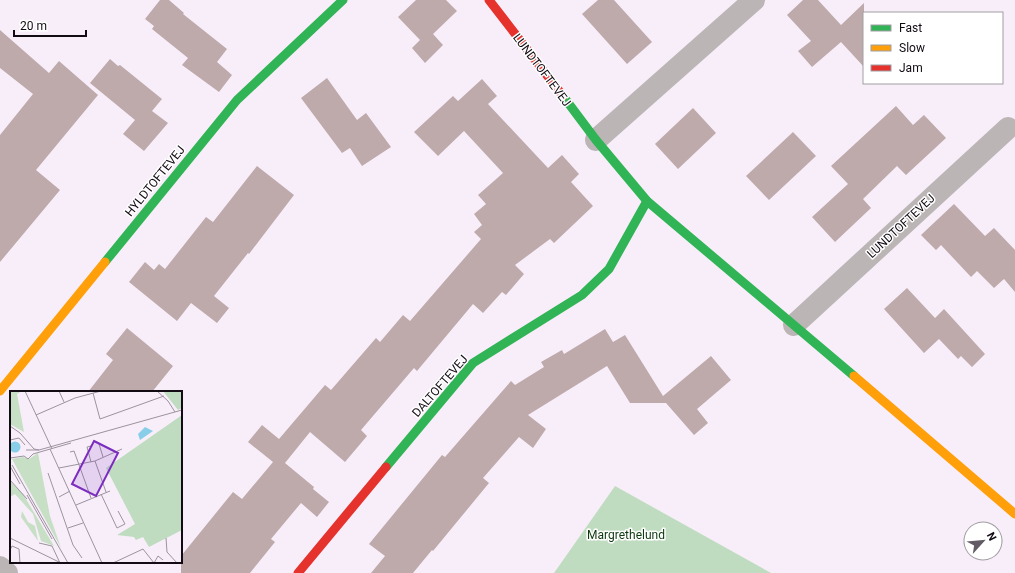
<svg xmlns="http://www.w3.org/2000/svg" width="1015" height="573" viewBox="0 0 1015 573" font-family="Roboto,sans-serif">
<style>
.forest{fill:#c0dcc0}
.building{fill:#beaaab}
.lines{fill:none;stroke-linecap:round;stroke-linejoin:round}
.street{stroke:#bbb6b5;stroke-width:22}
.fast{stroke:#30b455;stroke-width:9}
.slow{stroke:#ff9f0a;stroke-width:9}
.jam{stroke:#e5322d;stroke-width:9}
.labels{text-anchor:middle;stroke-width:3;stroke-linejoin:round;paint-order:stroke}
.street-label{font-size:12px;fill:#120b13;stroke:#fff}
.park-label{font-size:12px;fill:#0e380f;stroke:#fff}
.inset-road{fill:none;stroke:#9c939e;stroke-width:1}
.view{fill:#7b2cbf;fill-opacity:0.15;stroke:#7b2cbf;stroke-width:2}
.inset-edge{fill:none;stroke:#120b13;stroke-width:2}
</style>
<rect width="100%" height="100%" fill="#f8eefa"/>
<path class="forest" d="M615 486 771 573H554Z"/>
<g class="building">
<path d="M160 0H169L184 13 183 14 227 49 217 62 232 75 219 92 182 65 188 58 152 29 154 26 145 19Z"/>
<path d="M416 0H446L457 11 433 34 443 45 425 63 412 48 420 40 398 17Z"/>
<path d="M598 0H614L652 42 627 64 582 14Z"/>
<path d="M803 0H818L841 25 864 3V67L841 42 812 67 798 51 811 41 787 15Z"/>
<path d="M0 30 49 73 59 61 98 95 36 170 60 190 0 262V135L33 94 0 68Z"/>
<path d="M110 59 118 66 120 65 162 99 152 111 168 123 144 151 123 134 135 120 90 83Z"/>
<path d="M327 78 357 120 366 113 391 147 362 166 350 148 342 153 301 98Z"/>
<path d="M482 79 497 96 488 104 548 168 562 155 579 174 571 182 593 206 554 243 550 239 515 265 524 274 506 295 502 292 483 313 473 304 417 371 414 368 361 430 367 436 345 462 310 432 285 463 314 487 313 489 329 502 317 517 301 503 271 539 275 542 250 573H181V556L233 492 242 499 273 462 248 442 262 425 279 439 325 385 331 390 376 338 380 342 403 315 410 321 481 239 474 232 482 225 474 214 486 204 478 195 503 173 464 131 438 156 414 132 453 96 458 101Z"/>
<path d="M896 106 913 125 924 115 946 138 906 175 897 166 863 199 871 208 835 242 812 217 848 184 831 166Z"/>
<path d="M693 108 716 133 678 169 655 144Z"/>
<path d="M793 132 816 156 769 200 746 176Z"/>
<path d="M257 166 294 195 249 254 248 253 214 296 229 308 217 323 191 303 177 321 129 282 145 262 154 270 159 264 165 269 206 217 213 222Z"/>
<path d="M954 204 985 236 994 228 1015 250V292L1004 279 994 288 977 271 971 277 941 245 936 250 921 235Z"/>
<path d="M907 288 935 318 944 309 985 354 972 367 961 356 958 359 939 339 924 353 884 309Z"/>
<path d="M127 328 173 366 152 392H88L113 360 106 354Z"/>
<path d="M605 329 613 342 625 335 663 396 711 356 731 380 697 409 708 423 694 435 666 403H630L607 366 528 415 546 429 533 448 519 437 483 478 489 483 433 551 432 550 413 573H371L385 556 369 544 442 455 445 457 511 381 515 385 544 367 541 362 562 350 564 354Z"/>
</g>
<g class="lines">
<g class="street">
<path d="M596 140 754 0"/>
<path d="M794 325 806 314 1008 128"/>
<path d="M0 567 7 573"/>
</g>
<g class="fast">
<path d="M563 96 596 140 647 201 854 376"/>
<path d="M105 262 237 100 343 0"/>
<path d="M386 467 473 363 582 295 609 269 647 201"/>
</g>
<g class="slow">
<path d="M854 376 1015 514"/>
<path d="M0 391 105 262"/>
</g>
<g class="jam">
<path d="M489 0 563 96"/>
<path d="M298 573 386 467"/>
</g>
</g>
<g class="labels">
<g class="street-label">
<text transform="translate(542 70) rotate(53)" y="4">LUNDTOFTEVEJ</text>
<text transform="translate(155 181) rotate(-51)" y="4">HYLDTOFTEVEJ</text>
<text transform="translate(901 226) rotate(-43)" y="4">LUNDTOFTEVEJ</text>
<text transform="translate(440 386) rotate(-49)" y="4">DALTOFTEVEJ</text>
</g>
<g class="park-label">
<text x="626" y="539">Margrethelund</text>
</g>
</g>
<g transform="translate(10 391)">
<rect width="172" height="172" fill="#f8eefa"/>
<path d="M0 0H12L7 3 14 41 0 33ZM28 62 40 125 51 157 2 68 13 66 19 68ZM0 90 13 103 44 155 31 150 23 123 5 103 0 106ZM12 120 18 131 25 135 28 150 11 126Z" fill="#c6dfc5"/>
<path d="M153 0H172V17L168 19ZM172 24V139L139 156 133 146 126 149 124 146 107 144 125 133 96 77Z" fill="#c0dcc0"/>
<path d="M135 36 143 40 130 49 128 43ZM-0.5 56a5.5 5.5 0 1 1 11 0a5.5 5.5 0 1 1-11 0Z" fill="#88cee8"/>
<path class="inset-road" d="M15 0 42 58M49 0 54 11M147 0 158 10 165 21M83 2 90 28 154 5M26 24 65 7 91 0M0 35 10 42 24 58 29 59M0 49 9 47 15 54M89 53 93 66M81 55 77 56 81 71M40 58 92 172M16 59H29L172 19M60 61 64 60 81 107M23 63 61 52M0 67 14 65 18 68 23 63M85 70 96 101M2 74 58 172M0 75 10 93M49 77 85 70 112 58M38 82 63 154 72 167M0 89 17 108M91 103 107 137 115 133 108 120M17 104 42 148M49 106 60 100M66 114 100 100M58 137 73 132M0 147 51 172M156 147 157 161 167 172M29 152 42 155 50 172M0 159 2 155 9 158 10 172M103 172 133 158 144 172M144 172 148 165 153 169"/>
<path class="view" d="M84 50 108 62 86 105 62 93Z"/>
<rect width="172" height="172" class="inset-edge"/>
</g>
<rect x="863" y="12" width="140" height="72" fill="#ffffff" stroke="#a09da1"/>
<rect x="871" y="25" width="20" height="6" fill="#30b455" stroke="#a09da1"/>
<text x="899" y="32" font-size="12" fill="#120b13">Fast</text>
<rect x="871" y="45" width="20" height="6" fill="#ff9f0a" stroke="#a09da1"/>
<text x="899" y="52" font-size="12" fill="#120b13">Slow</text>
<rect x="871" y="65" width="20" height="6" fill="#e5322d" stroke="#a09da1"/>
<text x="899" y="72" font-size="12" fill="#120b13">Jam</text>
<g transform="translate(983 541) rotate(63)"><circle r="19" fill="#ffffff" stroke="#a09da1"/>
<path d="M0-3L7 15L0 10L-7 15Z" fill="#625a64"/>
<text y="-6" font-size="11" font-weight="bold" text-anchor="middle" fill="#120b13">N</text>
</g>
<path d="M14 30v6h72v-6" fill="none" stroke="#120b13" stroke-width="2"/>
<text x="20" y="30" font-size="12" fill="#120b13" stroke="#ffffff" stroke-width="3" paint-order="stroke">20 m</text>
</svg>
